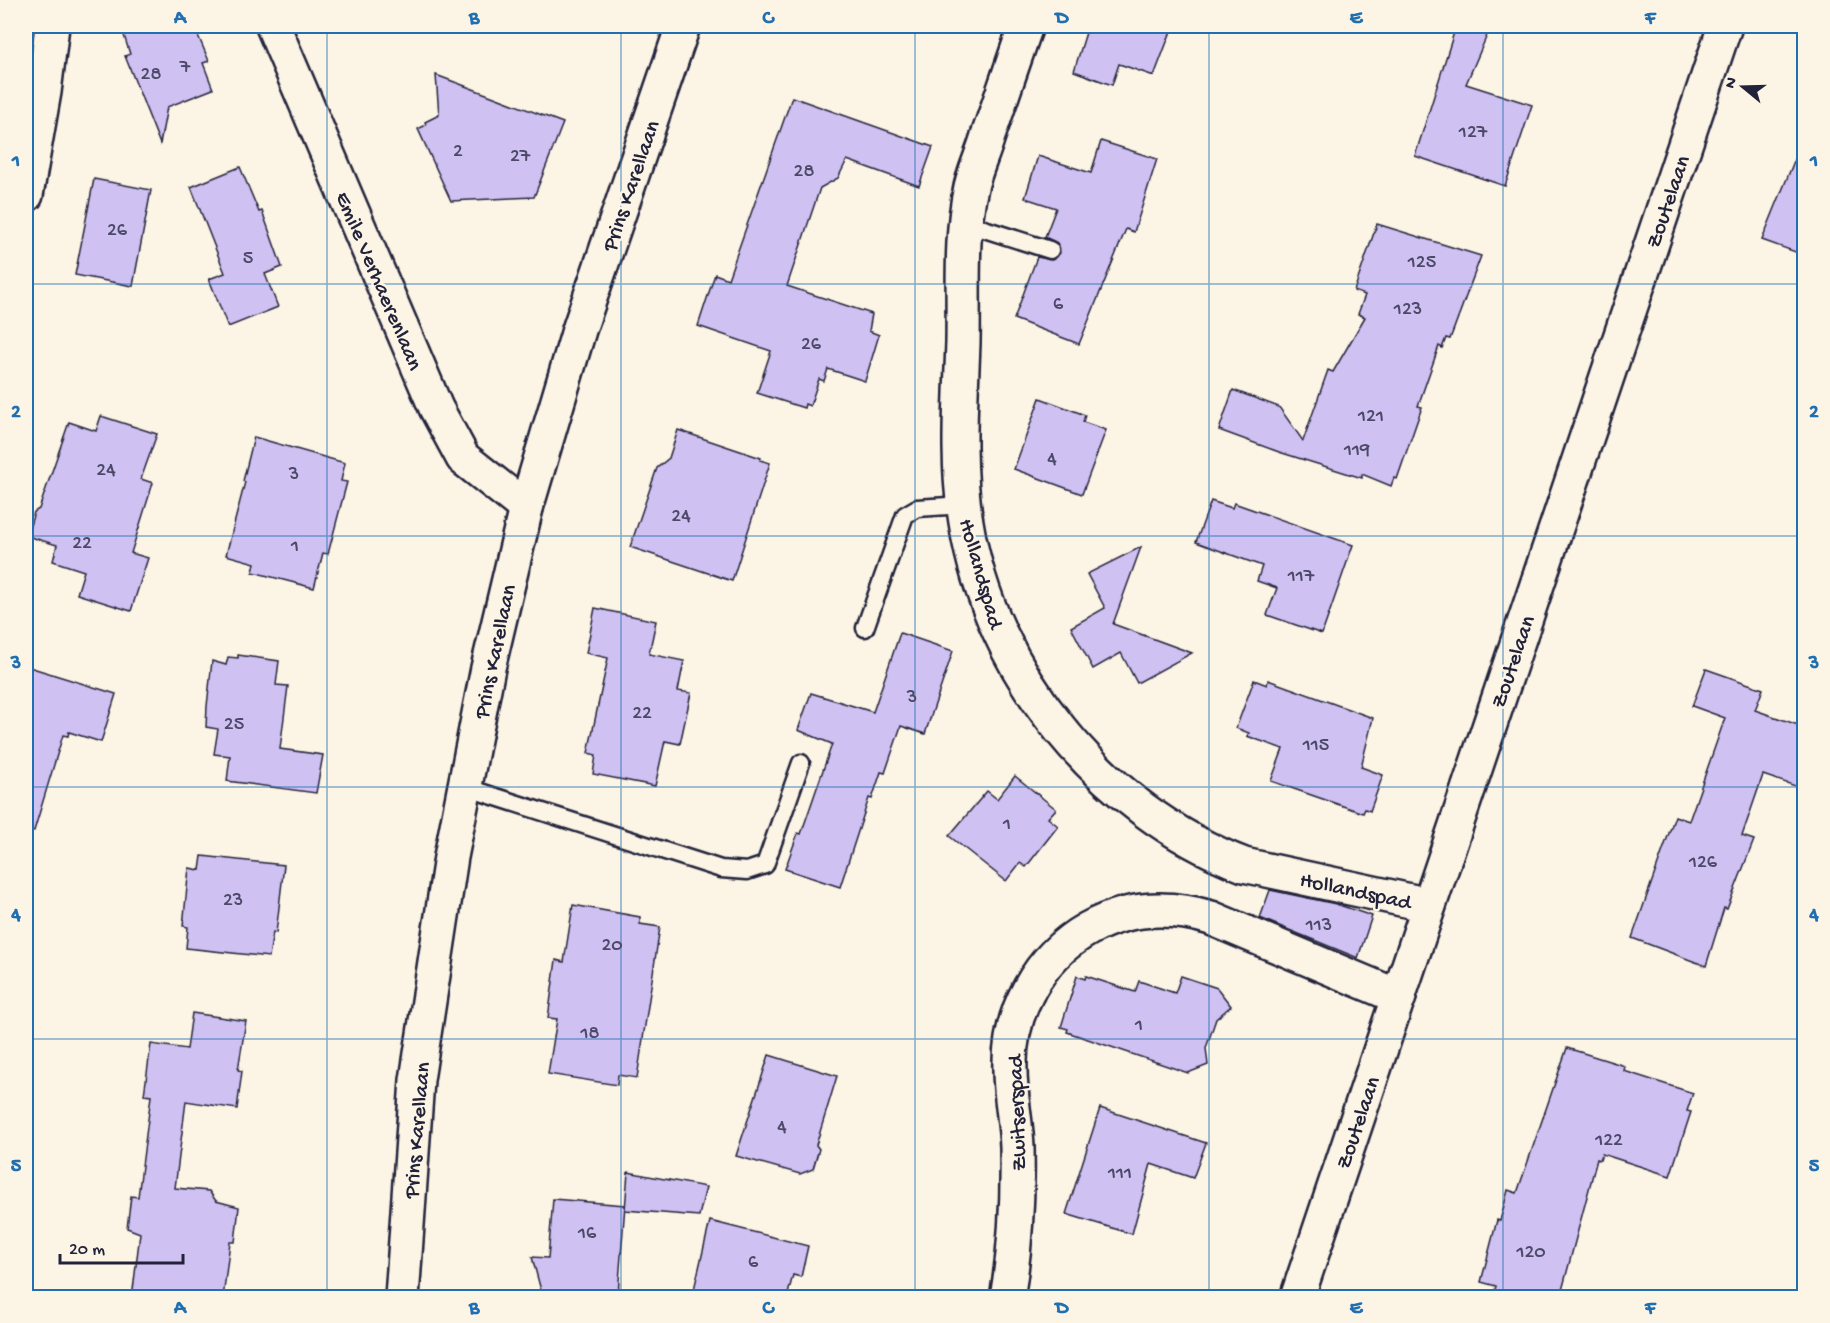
<svg xmlns="http://www.w3.org/2000/svg" width="1830" height="1323" viewBox="0 0 1830 1323" font-family="'Gochi Hand',sans-serif">
<style>
.building{fill:#cfc1f2;stroke:#22223b;stroke-width:1.5}
.lines{fill:none;stroke-linecap:round;stroke-linejoin:round}
.lane-casing{stroke:#22223b;stroke-width:21}
.street-casing{stroke:#22223b;stroke-width:38}
.secondary-casing{stroke:#22223b;stroke-width:38}
.lane{stroke:#fcf5e5;stroke-width:16}
.street{stroke:#fcf5e5;stroke-width:33}
.secondary{stroke:#fcf5e5;stroke-width:33}
.grid{fill:none;stroke:#1f6fb2;stroke-width:1.5;stroke-opacity:0.55}
.labels{text-anchor:middle;stroke-width:5;stroke-linejoin:round;paint-order:stroke}
.number-label{font-size:20px;fill:#4d4a69}
.street-label{font-size:22px;fill:#22223b;stroke:#fcf5e5}
.neatline{fill:none;stroke:#1f6fb2;stroke-width:2}
.grid-label{font-size:20px;text-anchor:middle;font-weight:bold;fill:#1f6fb2}
</style>
<rect width="100%" height="100%" fill="#fcf5e5"/>
<filter id="ink" filterUnits="userSpaceOnUse"><feTurbulence type="fractalNoise" baseFrequency=".0167" numOctaves="2"/><feDisplacementMap in="SourceGraphic" scale="12" xChannelSelector="R" yChannelSelector="G"/><feConvolveMatrix kernelMatrix="1 2 1 2 8 2 1 2 1" color-interpolation-filters="sRGB"/></filter>
<g filter="url(#ink)">
<g class="building">
<path d="M121 26H194L209 61 203 63 213 89 167 107 160 144 125 56 130 54Z"/>
<path d="M1088 26H1173L1154 76 1119 64 1112 85 1074 71Z"/>
<path d="M1456 26H1491L1466 84 1532 105 1505 186 1415 156Z"/>
<path d="M436 75 563 123 534 197 451 201 418 129 426 125 425 122 439 115Z"/>
<path d="M792 97 933 147 919 186 847 160 838 178 820 188 787 286 872 314 869 331 879 335 865 381 828 369 824 381 819 379 810 406 805 404 804 408 757 393 771 351 698 326 715 274 728 279Z"/>
<path d="M1803 139H1804V255L1762 240Z"/>
<path d="M1101 141 1157 159 1134 232 1126 229 1079 344 1014 319 1037 257 1052 260 1060 253 1057 243 1045 237 1056 208 1025 198 1038 156 1091 173Z"/>
<path d="M240 167 259 212 262 211 282 267 265 274 278 307 228 327 209 279 225 273 191 187Z"/>
<path d="M94 179 151 190 133 286 75 275Z"/>
<path d="M1377 224 1481 256 1450 339 1446 338 1442 348 1439 346 1418 406 1422 407 1397 479 1394 478 1391 486 1362 474V478L1279 452 1219 430 1233 390 1279 407 1303 441 1328 370 1333 372 1365 317 1358 314 1365 295 1354 291Z"/>
<path d="M1040 398 1085 415 1083 422 1106 430 1082 494 1014 469Z"/>
<path d="M101 416 157 434 141 479 153 483 131 553 148 558 131 611 77 594 84 571 53 561 57 545 27 536 34 512 39 509 69 422 96 431Z"/>
<path d="M678 430 761 458 760 460 770 463 732 581 630 547 657 468 669 458Z"/>
<path d="M254 437 345 463 341 481 347 482 328 554 323 553 314 588 253 572 255 563 226 555 245 482 243 481Z"/>
<path d="M1211 501 1232 508 1234 503 1353 545 1322 634 1267 615 1277 588 1257 581 1262 566 1196 542Z"/>
<path d="M1141 547 1113 624 1192 653 1137 683 1121 653 1093 669 1071 627 1105 608 1087 574Z"/>
<path d="M595 608 656 621 649 654 684 661 678 691 691 693 680 744 665 741 655 786 593 774 596 755 588 753 608 658 586 653Z"/>
<path d="M900 633 953 651 925 734 901 726 885 773 881 772 872 799 869 798 840 887 785 869 798 833 801 834 832 744 798 730 811 693 873 712Z"/>
<path d="M238 655 279 661 276 685 288 686 280 749 323 755 316 793 227 781 230 756 214 754 218 729 206 727 207 706 212 661 226 665 228 657 238 658Z"/>
<path d="M26 666 116 694 101 742 69 732 68 736 63 735 34 831 26 830Z"/>
<path d="M1706 669 1763 689 1755 710 1804 727V789L1763 775 1742 836 1754 840 1727 909 1724 908 1706 966 1632 938 1675 816 1689 821 1725 718 1692 706Z"/>
<path d="M1254 680 1267 685 1268 680 1373 718 1361 767 1383 775 1370 811 1365 809 1363 813 1271 781 1283 749 1247 736 1249 733 1236 728Z"/>
<path d="M1015 776 1056 809 1048 818 1058 826 1026 867 1020 863 1006 881 949 836 987 791 997 799Z"/>
<path d="M202 856 284 865 276 933 273 932 269 957 186 948 188 927 183 926 189 868 200 870Z"/>
<path d="M1270 890 1336 904 1372 916 1358 958 1260 918Z"/>
<path d="M573 905 640 917V924L660 927 637 1078 618 1075 617 1085 548 1074 557 1019 548 1018 556 960 564 962Z"/>
<path d="M1077 976 1085 979 1086 976 1135 992 1139 981 1175 993 1181 976 1217 988 1231 1006 1216 1019 1206 1048 1208 1065 1188 1073 1067 1032 1068 1029 1061 1027Z"/>
<path d="M192 1013 246 1021 238 1070 242 1071 237 1109 186 1101 175 1188 209 1191 216 1201 239 1207 235 1242H230L223 1298H132L140 1233 127 1228 131 1196 138 1197 151 1096 144 1095 151 1044 187 1049Z"/>
<path d="M1567 1048 1625 1066 1624 1071 1693 1093 1687 1111 1691 1112 1670 1176 1602 1154 1600 1160 1597 1159 1560 1298H1493L1496 1286 1481 1282 1497 1220 1500 1221 1508 1190 1517 1193Z"/>
<path d="M769 1055 837 1076 816 1145 819 1149 813 1169 800 1174 736 1156Z"/>
<path d="M1100 1108 1206 1143 1193 1178 1151 1164 1132 1234 1066 1214Z"/>
<path d="M628 1172 706 1187 699 1216 625 1210Z"/>
<path d="M553 1199 625 1205 618 1294 573 1291 570 1298H543L532 1257 548 1258Z"/>
<path d="M710 1221 808 1246 801 1277 793 1275 787 1298H692Z"/>
</g>
<g class="lines">
<defs>
<g id="lane">
<path d="M966 228H981L1050 250"/>
<path d="M865 628 905 515 917 508 964 505"/>
<path d="M465 787 721 869 747 871 765 865 801 763"/>
</g>
<g id="street">
<path d="M273 26 436 408 463 458 526 508"/>
<path d="M1026 26C1013 62 1001 99 988 136 983 153 975 170 971 187 960 236 964 291 963 342 961 402 956 462 966 522 990 673 1101 810 1244 865L1429 905"/>
<path d="M26 195 44 92 52 26"/>
<path d="M402 1298 417 1080 451 857 488 668 526 508 579 330 683 26"/>
<path d="M1007 1298C1016 1247 1018 1198 1017 1147 1016 1121 1010 1096 1010 1070 1008 1013 1038 957 1088 929 1127 907 1168 905 1211 918L1399 997"/>
</g>
<path id="secondary" d="M1297 1298 1725 26"/>
</defs>
<use href="#lane" class="lane-casing"/>
<use href="#street" class="street-casing"/>
<use href="#secondary" class="secondary-casing"/>
<use href="#lane" class="lane"/>
<use href="#street" class="street"/>
<use href="#secondary" class="secondary"/>
</g>
</g>
<path class="grid" d="M327 26V1298M621 26V1298M915 26V1298M1209 26V1298M1503 26V1298M26 284H1804M26 536H1804M26 787H1804M26 1039H1804"/>
<g class="labels">
<g class="number-label">
<text x="185" y="72">7</text>
<text x="151" y="79">28</text>
<text x="1473" y="137">127</text>
<text x="458" y="156">2</text>
<text x="520" y="161">27</text>
<text x="804" y="176">28</text>
<text x="117" y="235">26</text>
<text x="248" y="263">5</text>
<text x="1422" y="267">125</text>
<text x="1058" y="309">6</text>
<text x="1408" y="314">123</text>
<text x="811" y="349">26</text>
<text x="1371" y="421">121</text>
<text x="1357" y="455">119</text>
<text x="1052" y="464">4</text>
<text x="106" y="475">24</text>
<text x="294" y="479">3</text>
<text x="681" y="521">24</text>
<text x="82" y="548">22</text>
<text x="295" y="551">1</text>
<text x="1301" y="581">117</text>
<text x="912" y="702">3</text>
<text x="642" y="718">22</text>
<text x="234" y="729">25</text>
<text x="1316" y="750">115</text>
<text x="1007" y="829">1</text>
<text x="1703" y="867">126</text>
<text x="233" y="905">23</text>
<text x="1319" y="930">113</text>
<text x="612" y="950">20</text>
<text x="1139" y="1030">1</text>
<text x="590" y="1038">18</text>
<text x="782" y="1132">4</text>
<text x="1609" y="1145">122</text>
<text x="1120" y="1178">111</text>
<text x="587" y="1238">16</text>
<text x="1531" y="1257">120</text>
<text x="753" y="1267">6</text>
</g>
<g class="street-label">
<text transform="translate(629 185) rotate(-71)" y="8">Prins Karellaan</text>
<text transform="translate(1666 201) rotate(-71)" y="8">Zoutelaan</text>
<text transform="translate(381 280) rotate(67)" y="8">Emile Verhaerenlaan</text>
<text transform="translate(983 573) rotate(74)" y="8">Hollandspad</text>
<text transform="translate(493 651) rotate(-78)" y="8">Prins Karellaan</text>
<text transform="translate(1511 661) rotate(-71)" y="8">Zoutelaan</text>
<text transform="translate(1356 889) rotate(12)" y="8">Hollandspad</text>
<text transform="translate(1015 1113) rotate(-92)" y="8">Zwitserspad</text>
<text transform="translate(1356 1122) rotate(-71)" y="8">Zoutelaan</text>
<text transform="translate(415 1130) rotate(-85)" y="8">Prins Karellaan</text>
</g>
</g>
<rect width="1830" height="1323" fill="none" stroke="#fcf5e5" stroke-width="66"/>
<g transform="translate(1743 87) rotate(289)" stroke="#fcf5e5" stroke-width="4.5" paint-order="stroke">
<path d="M0-4.5L10 22L0 15L-10 22Z" fill="#22223b"/>
<text y="-9" font-size="16" font-weight="bold" text-anchor="middle" fill="#22223b">N</text>
</g>
<path d="M60 1254v9h123v-9" fill="none" stroke="#22223b" stroke-width="3"/>
<text x="69" y="1254" font-size="18" fill="#22223b" stroke="#fcf5e5" stroke-width="4.5" paint-order="stroke">20 m</text>
<rect x="33" y="33" width="1764" height="1257" class="neatline"/>
<g class="grid-label">
<text x="180" y="23">A</text>
<text x="474" y="23">B</text>
<text x="768" y="23">C</text>
<text x="1062" y="23">D</text>
<text x="1356" y="23">E</text>
<text x="1650" y="23">F</text>
<text x="16" y="166">1</text>
<text x="1814" y="166">1</text>
<text x="16" y="417">2</text>
<text x="1814" y="417">2</text>
<text x="16" y="668">3</text>
<text x="1814" y="668">3</text>
<text x="16" y="920">4</text>
<text x="1814" y="920">4</text>
<text x="16" y="1171">5</text>
<text x="1814" y="1171">5</text>
<text x="180" y="1313">A</text>
<text x="474" y="1313">B</text>
<text x="768" y="1313">C</text>
<text x="1062" y="1313">D</text>
<text x="1356" y="1313">E</text>
<text x="1650" y="1313">F</text>
</g>
</svg>
